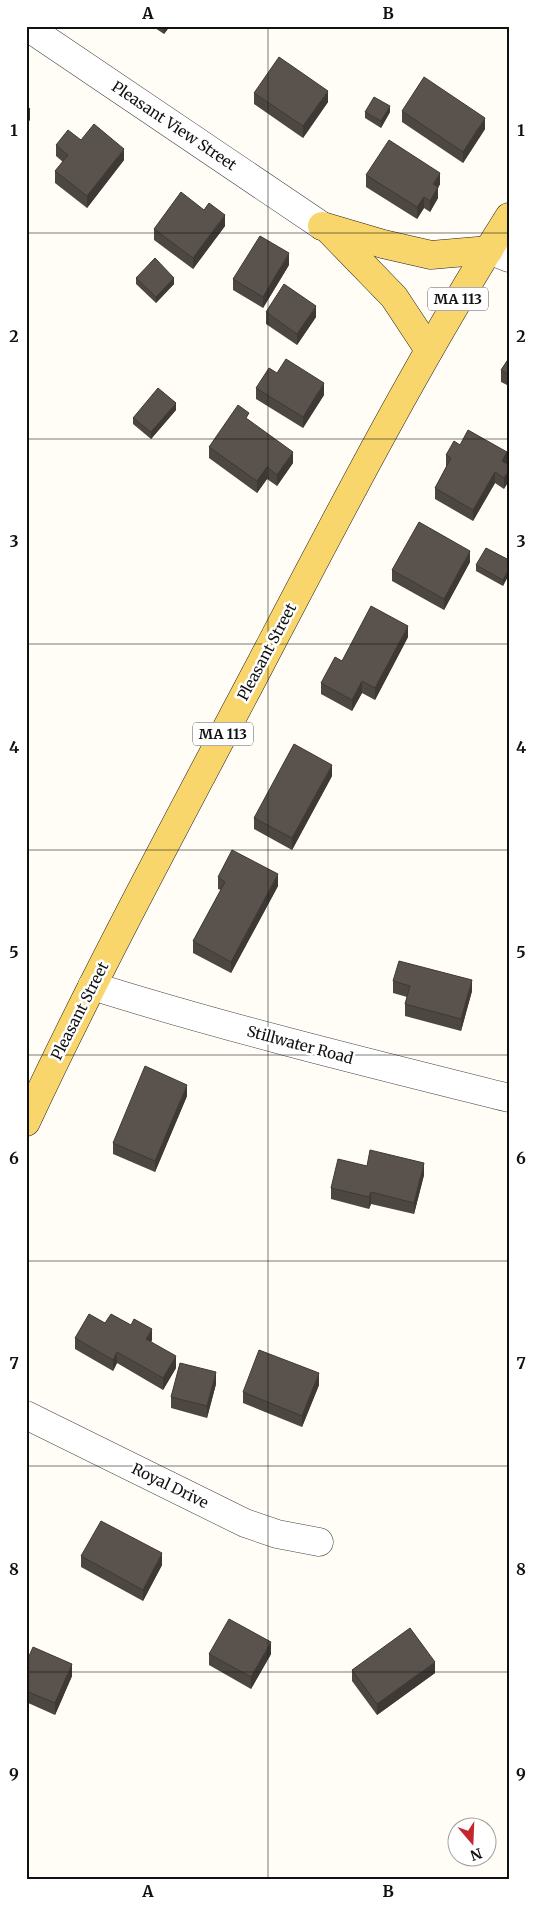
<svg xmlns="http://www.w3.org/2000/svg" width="535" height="1905" viewBox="0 0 535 1905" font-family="Merriweather,serif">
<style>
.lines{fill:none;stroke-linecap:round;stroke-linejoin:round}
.minor-casing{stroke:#444;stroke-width:29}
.tertiary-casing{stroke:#444;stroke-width:29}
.primary-casing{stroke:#222;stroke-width:29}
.minor{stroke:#fff;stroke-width:28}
.tertiary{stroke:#fff;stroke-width:28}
.primary{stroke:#f9d66b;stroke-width:28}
.wall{fill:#4d4742}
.shaded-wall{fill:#3f3936}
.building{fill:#5a524d;stroke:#3f3936}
.grid{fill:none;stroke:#111;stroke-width:1;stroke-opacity:0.55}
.labels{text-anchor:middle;stroke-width:5;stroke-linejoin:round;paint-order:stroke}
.shield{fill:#fff;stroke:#585858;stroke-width:1}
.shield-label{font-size:14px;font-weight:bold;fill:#111}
.street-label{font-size:15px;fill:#111;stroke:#fff}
.neatline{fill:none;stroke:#111;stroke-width:2}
.grid-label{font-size:16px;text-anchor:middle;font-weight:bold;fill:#111}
</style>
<rect width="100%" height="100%" fill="#fffdf5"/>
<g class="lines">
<defs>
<g id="minor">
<path d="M489 250 509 258"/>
<path d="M92 986C230 1029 369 1063 509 1098"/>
<path d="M26 1415 245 1523 277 1534 319 1542"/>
</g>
<path id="tertiary" d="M26 26 322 226"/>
<g id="primary">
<path d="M322 226 383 244 431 255 489 250"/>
<path d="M328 229 394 297 429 350"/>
<path d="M26 1122C99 966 181 815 261 663 340 512 418 361 509 217"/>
</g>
</defs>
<use href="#minor" class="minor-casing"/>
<use href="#tertiary" class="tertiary-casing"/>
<use href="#primary" class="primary-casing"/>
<use href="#minor" class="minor"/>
<use href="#tertiary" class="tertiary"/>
<use href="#primary" class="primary"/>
</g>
<g class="wall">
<path d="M152 26H170L164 34Z"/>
<path d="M254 93 328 102 303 138 254 104Z"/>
<path d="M402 111 485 129 463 163 402 122Z"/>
<path d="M365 112H390L381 128 365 118Z"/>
<path d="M81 140 124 160 87 208 55 183V171L63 162 56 156V145Z"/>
<path d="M366 175 440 184 438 188V198L430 212 424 208 417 219 366 187Z"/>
<path d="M204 210 225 226 193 269 154 240V229Z"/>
<path d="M289 265 263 308 233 290V279Z"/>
<path d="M136 278 174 284 156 303 136 284Z"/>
<path d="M266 312 316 317 297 345 266 324Z"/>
<path d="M509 358V386L501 382V370Z"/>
<path d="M277 373 324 395 303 428 256 399V388Z"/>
<path d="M176 410 151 439 133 424V418Z"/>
<path d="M249 420 293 463 277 486 267 479 257 493 209 458V447Z"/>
<path d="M460 445 507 452 504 489 495 483 473 521 435 499V488L446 467V455Z"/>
<path d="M509 560 503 586 476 571V565Z"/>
<path d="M470 562 444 610 392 581V570Z"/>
<path d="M408 637 375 700 362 693 352 711 321 694V683L342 661Z"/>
<path d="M332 776 292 850 254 829V818Z"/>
<path d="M218 877 278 886 231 973 193 953V941L221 890 218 889Z"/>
<path d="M393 981 472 991 461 1031 405 1016V1004L407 997 393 993Z"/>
<path d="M187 1096 155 1172 113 1154V1143Z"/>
<path d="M367 1166 424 1175 414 1214 371 1204 369 1209 331 1199V1188Z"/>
<path d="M105 1323 152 1340 151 1342 176 1368 163 1390 117 1363 113 1371 75 1349V1338Z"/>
<path d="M216 1384 207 1418 171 1408V1397Z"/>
<path d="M319 1385 302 1427 243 1403V1392Z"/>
<path d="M81 1556 162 1565 143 1601 81 1567Z"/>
<path d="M209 1654H271L251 1689 209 1665Z"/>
<path d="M26 1663 72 1676 55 1715 26 1702Z"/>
<path d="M352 1670 435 1673 377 1715 352 1681Z"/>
</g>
<g class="shaded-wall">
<path d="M164 26H170L164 34Z"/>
<path d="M328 91V102L303 138V126Z"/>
<path d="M390 106V112L381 128V121Z"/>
<path d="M30 109V120L26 125V114Z"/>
<path d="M485 118V129L463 163V152Z"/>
<path d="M124 149V160L87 208V196Z"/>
<path d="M440 173V184L438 188V198L430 212V201L433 184Z"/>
<path d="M424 197V208L417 219V207Z"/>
<path d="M225 215V226L193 269V258Z"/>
<path d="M289 253V265L263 308V297Z"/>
<path d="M174 278V284L156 303V297Z"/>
<path d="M316 306V317L297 345V334Z"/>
<path d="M324 383V395L303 428V417Z"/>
<path d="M176 403V410L151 439V432Z"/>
<path d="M293 452V463L277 486V475Z"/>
<path d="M507 452V464L502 461Z"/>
<path d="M267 467V479L257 493V481Z"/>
<path d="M509 470V481L504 489V478Z"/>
<path d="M495 472V483L473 521V510Z"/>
<path d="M470 551V562L444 610V599Z"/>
<path d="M509 569V575L503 586V580Z"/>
<path d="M408 626V637L375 700V688Z"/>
<path d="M362 681V693L352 711V700Z"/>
<path d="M332 765V776L292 850V838Z"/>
<path d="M278 874V886L231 973V962Z"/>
<path d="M472 980V991L461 1031V1019Z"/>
<path d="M187 1085V1096L155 1172V1161Z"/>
<path d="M424 1163V1175L414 1214V1203Z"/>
<path d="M371 1192V1204L369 1209V1197Z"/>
<path d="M152 1329V1340L146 1350V1339Z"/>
<path d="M117 1352V1363L113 1371V1360Z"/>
<path d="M176 1356V1368L163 1390V1378Z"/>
<path d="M216 1372V1384L207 1418V1406Z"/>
<path d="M319 1373V1385L302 1427V1416Z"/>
<path d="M162 1553V1565L143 1601V1590Z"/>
<path d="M271 1642V1654L251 1689V1677Z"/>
<path d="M435 1662V1673L377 1715V1704Z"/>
<path d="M72 1664V1676L55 1715V1703Z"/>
</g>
<g class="building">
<path d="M279 57 328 91 303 126 254 93Z"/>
<path d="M424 77 485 118 463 152 402 111Z"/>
<path d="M374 97 390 106 381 121 365 112Z"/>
<path d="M26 106 30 109 26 114Z"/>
<path d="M94 124 124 149 87 196 55 171 68 155 56 145 68 130 81 140Z"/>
<path d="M389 140 440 173 433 184 438 187 430 201 424 197 417 207 366 175Z"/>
<path d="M181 192 204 210 209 203 225 215 193 258 154 229Z"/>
<path d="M260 236 289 253 263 297 233 279Z"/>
<path d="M155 258 174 278 156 297 136 278Z"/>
<path d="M284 284 316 306 297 334 266 312Z"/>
<path d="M509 358V375L501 370Z"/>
<path d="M286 359 324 383 303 417 256 388 269 368 277 373Z"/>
<path d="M158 388 176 403 151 432 133 418Z"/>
<path d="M238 405 249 413 246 418 293 452 277 475 267 467 257 481 209 447Z"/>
<path d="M468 430 507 452 502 461 509 465V470L504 478 495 472 473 510 435 488 451 458 446 455 454 441 460 445Z"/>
<path d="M419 522 470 551 444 599 392 570Z"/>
<path d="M486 548 509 560V569L503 580 476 565Z"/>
<path d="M371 606 408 626 375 688 362 681 352 700 321 683 335 657 342 661Z"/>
<path d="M294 744 332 765 292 838 254 818Z"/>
<path d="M232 850 278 874 231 962 193 941 225 882 218 877Z"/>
<path d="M399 961 472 980 461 1019 405 1004 410 986 393 981Z"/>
<path d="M145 1066 187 1085 155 1161 113 1143Z"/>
<path d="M370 1150 424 1163 414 1203 371 1192 369 1197 331 1188 338 1159 367 1166Z"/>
<path d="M89 1314 105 1323 111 1314 131 1325 134 1319 152 1329 146 1339 176 1356 163 1378 117 1352 113 1360 75 1338Z"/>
<path d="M259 1350 319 1373 302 1416 243 1392Z"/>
<path d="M180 1363 216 1372 207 1406 171 1397Z"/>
<path d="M101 1521 162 1553 143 1590 81 1556Z"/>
<path d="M229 1619 271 1642 251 1677 209 1654Z"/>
<path d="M410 1628 435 1662 377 1704 352 1670Z"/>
<path d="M33 1647 72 1664 55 1703 26 1691V1663Z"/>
</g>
<path class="grid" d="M268 26V1879M26 233H509M26 439H509M26 644H509M26 850H509M26 1055H509M26 1261H509M26 1466H509M26 1672H509"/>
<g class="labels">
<g class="shield">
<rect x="428" y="287.5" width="60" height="23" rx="4"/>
<rect x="193" y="722.5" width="60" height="23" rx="4"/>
</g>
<g class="shield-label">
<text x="458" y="304">MA 113</text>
<text x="223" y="739">MA 113</text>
</g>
<g class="street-label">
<text transform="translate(174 126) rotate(34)" y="5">Pleasant View Street</text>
<text transform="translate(267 652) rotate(-62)" y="5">Pleasant Street</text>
<text transform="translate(80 1011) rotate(-63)" y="5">Pleasant Street</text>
<text transform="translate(300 1045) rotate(15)" y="5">Stillwater Road</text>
<text transform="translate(170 1486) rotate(26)" y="5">Royal Drive</text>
</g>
</g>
<rect width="535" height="1905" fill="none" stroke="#ffffff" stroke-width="55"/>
<g transform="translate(472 1842) rotate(161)"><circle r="24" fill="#ffffff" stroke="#a0a0a0"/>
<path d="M0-4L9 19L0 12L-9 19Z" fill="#c4262e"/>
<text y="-8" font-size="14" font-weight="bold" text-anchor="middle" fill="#111111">N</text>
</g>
<rect x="28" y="28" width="480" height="1850" class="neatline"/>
<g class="grid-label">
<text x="148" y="19">A</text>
<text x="388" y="19">B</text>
<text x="14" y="136">1</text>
<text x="521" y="136">1</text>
<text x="14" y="342">2</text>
<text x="521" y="342">2</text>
<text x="14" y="547">3</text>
<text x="521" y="547">3</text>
<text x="14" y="753">4</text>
<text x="521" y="753">4</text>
<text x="14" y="958">5</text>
<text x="521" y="958">5</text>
<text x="14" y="1164">6</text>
<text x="521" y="1164">6</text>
<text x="14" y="1369">7</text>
<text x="521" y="1369">7</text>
<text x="14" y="1575">8</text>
<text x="521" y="1575">8</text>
<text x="14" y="1780">9</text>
<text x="521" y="1780">9</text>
<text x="148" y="1897">A</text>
<text x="388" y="1897">B</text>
</g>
</svg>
